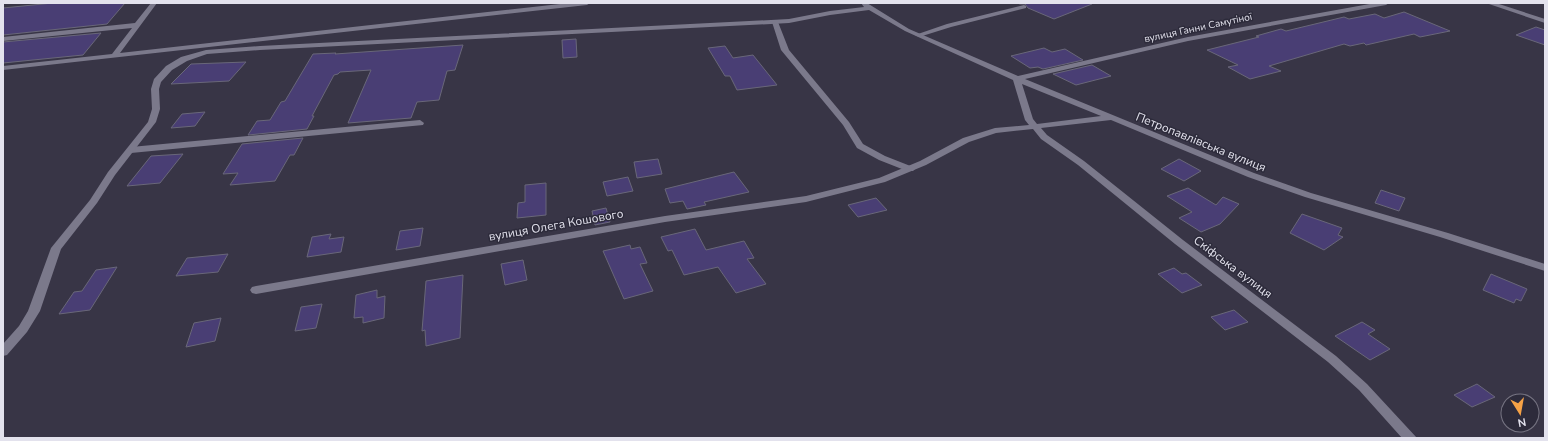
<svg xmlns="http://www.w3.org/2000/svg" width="1548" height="441" viewBox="0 0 1548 441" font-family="'Nunito Sans',sans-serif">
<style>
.building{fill:#493e74;stroke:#696779}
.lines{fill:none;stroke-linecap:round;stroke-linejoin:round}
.service{fill:#7b798b;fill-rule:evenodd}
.minor{fill:#7b798b;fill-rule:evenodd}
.labels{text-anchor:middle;stroke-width:3;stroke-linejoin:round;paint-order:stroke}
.far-street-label{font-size:10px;fill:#e3e2ed;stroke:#2d2b3b}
.street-label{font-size:12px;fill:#e3e2ed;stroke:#2d2b3b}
</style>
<rect width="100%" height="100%" fill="#383546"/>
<g class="building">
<path d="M53 3H125L107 24 3 35V8Z"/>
<path d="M1017 3H1091L1092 4 1054 19 1028 8 1025 4H1020Z"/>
<path d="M1404 12 1450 31 1420 37 1414 34 1366 45 1364 43 1350 46 1344 44 1269 66 1281 71 1250 79 1228 67 1238 65 1207 50 1259 37 1256 36 1281 29 1286 31 1344 17 1349 19 1375 14 1384 18Z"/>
<path d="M1536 27 1545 30V45L1516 35Z"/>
<path d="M101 33 83 55 3 63V42Z"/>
<path d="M576 39 577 57 563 58 562 40Z"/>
<path d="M463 45 455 70 447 71 439 100 417 102 411 118 348 123 371 70 340 72 338 74 334 75 312 116H314L307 129 248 135 257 121 270 120 281 102 285 101 313 54 336 53 335 54Z"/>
<path d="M725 46 733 58 753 55 777 85 737 90 730 76H725L708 48Z"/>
<path d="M1044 48 1052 52 1065 49 1083 60 1043 69 1038 67 1030 68 1011 56Z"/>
<path d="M246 62 229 81 171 84 191 64Z"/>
<path d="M1092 65 1111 76 1076 85 1053 74Z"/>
<path d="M205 112 195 126 171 128 182 114Z"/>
<path d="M303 138 294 155H290L275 181 230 185 238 173 223 174 242 144Z"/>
<path d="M183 154 160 183 127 186 151 156Z"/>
<path d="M658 159 662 174 637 178 634 162Z"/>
<path d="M1179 159 1201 171 1184 181 1161 169Z"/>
<path d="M734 172 749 192 704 202 706 205 687 209 683 201 670 203 665 189Z"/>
<path d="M628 177 633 191 607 196 603 182Z"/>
<path d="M546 183V215L517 218 518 203 525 202V185Z"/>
<path d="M1188 188 1216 205 1223 197 1239 204 1220 224 1201 232 1179 218 1192 212 1167 196Z"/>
<path d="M1381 190 1405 198 1399 211 1375 203Z"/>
<path d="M876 198 887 210 858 217 848 205Z"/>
<path d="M606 208 610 222 595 225 592 211Z"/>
<path d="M1302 214 1342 228 1338 235 1343 237 1324 250 1290 233Z"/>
<path d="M423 228 420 246 396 250 400 231Z"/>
<path d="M695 229 706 250 744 241 754 258 747 259 766 284 736 293 718 267 684 275 672 250 668 251 661 237Z"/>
<path d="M331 234 329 239 344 237 341 252 307 257 312 237Z"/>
<path d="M630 245 631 249 640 247 647 263 640 264 653 291 624 299 603 251Z"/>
<path d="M228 254 218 272 176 276 187 258Z"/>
<path d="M523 260 527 280 505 285 501 264Z"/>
<path d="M117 267 90 310 59 314 74 292 82 291 96 270Z"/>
<path d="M1174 268 1182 274 1186 273 1202 285 1182 293 1158 274Z"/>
<path d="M1491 274 1527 289 1521 301 1516 299 1514 303 1483 290Z"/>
<path d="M463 275 460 338 426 346 425 330 422 331 426 281Z"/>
<path d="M377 290V298L385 296 384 318 363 323V317L354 318 356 295Z"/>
<path d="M322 304 316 328 295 331 301 307Z"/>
<path d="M1234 310 1248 322 1225 330 1211 317Z"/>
<path d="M221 318 215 341 186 347 194 323Z"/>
<path d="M1362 322 1375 330 1368 334 1390 349 1370 360 1335 336Z"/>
<path d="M1477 384 1495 397 1472 407 1454 395Z"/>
</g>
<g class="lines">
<g class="service">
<path d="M151 3H157L120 53 569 3H590L587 5 3 70V66L112 54 132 28 3 41V37L135 23Z"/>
<path d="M1024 5 1026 6V8L951 27 919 37 915 35 947 24Z"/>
<path d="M775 20 778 22 789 50 849 122 863 144 885 156 913 167 915 169 913 171H907L879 160 857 148 843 125 781 50 772 22Z"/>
<path d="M420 120 424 123 423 125 131 153 127 150 131 147Z"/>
</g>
<g class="minor">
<path d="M861 3H867L909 29 1018 76 1188 37 1375 3H1389L1386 5 1188 41 1025 79 1254 173 1311 193 1448 233 1545 264V271L1440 237 1305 197 1248 177 1111 120 1041 128 1047 135 1084 161 1183 240 1336 356 1367 384 1417 438H1402L1359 390 1328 362 1175 244 1078 165 1041 139 1033 129 996 133 969 142 926 165 885 182 806 202 665 222 256 294 252 293 250 290 252 287 256 286 665 216 806 196 879 178 920 161 963 138 995 128 1029 125 1025 120 1013 80 905 31 869 10 830 15 789 23 260 50 207 54 187 61 172 70 161 82 159 89 160 109 156 122 115 175 97 203 61 249 40 311 27 332 7 355 3 356V344L19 326 28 311 51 248 90 200 108 172 148 122 152 109 151 89 154 79 166 66 181 57 206 50 260 46 789 19 830 11 864 7ZM1022 84 1101 116 1037 124 1033 119Z"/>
<path d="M1486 3H1496L1545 19V23Z"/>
</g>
</g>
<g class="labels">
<g class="far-street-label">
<text transform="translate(1198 27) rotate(-12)" y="4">вулиця Ганни Самутіної</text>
</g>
<g class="street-label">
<text transform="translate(1201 142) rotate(22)" y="4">Петропавлівська вулиця</text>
<text transform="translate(556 225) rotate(-10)" y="4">вулиця Олега Кошового</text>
<text transform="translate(1233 267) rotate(37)" y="4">Скіфська вулиця</text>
</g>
</g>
<rect width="1548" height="441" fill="none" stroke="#e3e2ed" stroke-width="8"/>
<g transform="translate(1520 413) rotate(169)"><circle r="19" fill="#2d2b3b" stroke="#767482"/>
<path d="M0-3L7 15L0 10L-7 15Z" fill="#f6a246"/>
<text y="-6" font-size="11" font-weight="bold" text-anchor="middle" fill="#e3e2ed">N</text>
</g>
</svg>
